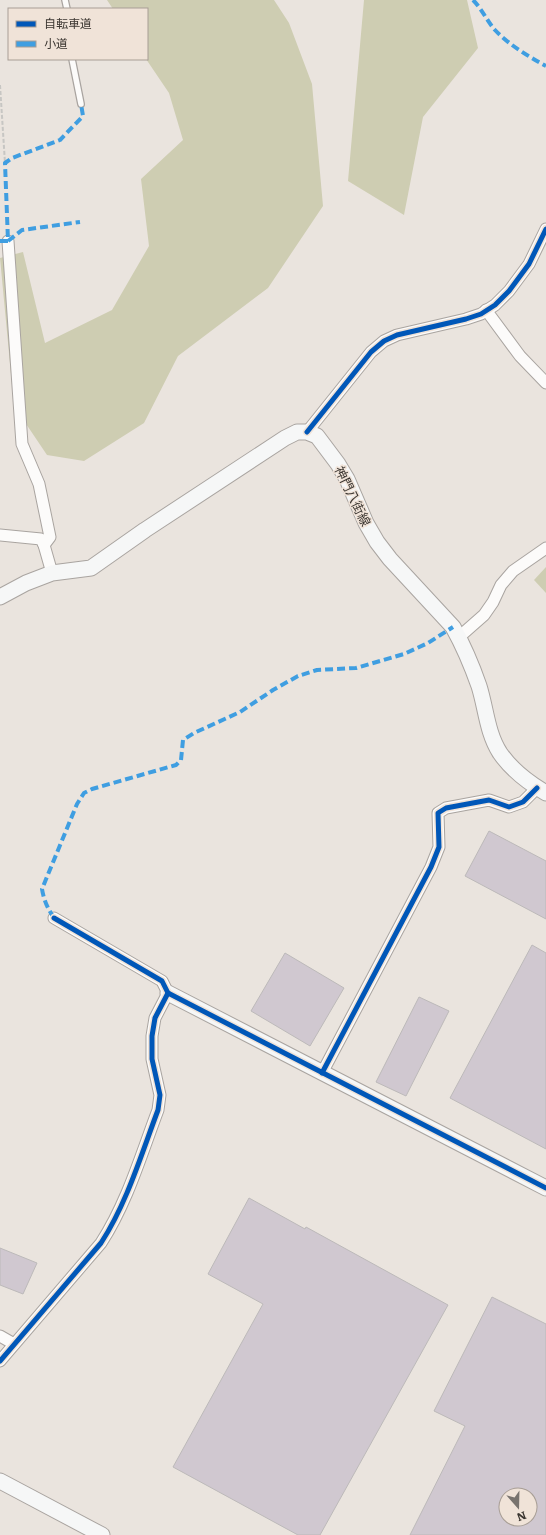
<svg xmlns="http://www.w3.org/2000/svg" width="546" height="1535" viewBox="0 0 546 1535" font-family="Literata,'Noto Sans JP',serif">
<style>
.green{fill:#cecdb2}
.building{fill:#d0c8d0;stroke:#bcb9b9;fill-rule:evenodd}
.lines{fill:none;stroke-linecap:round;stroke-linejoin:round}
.lane-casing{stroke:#a9a4a0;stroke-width:8}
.street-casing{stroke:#a9a4a0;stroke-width:13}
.secondary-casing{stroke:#a9a4a0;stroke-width:17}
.path{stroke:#c7c6c3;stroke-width:2;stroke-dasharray:4 2;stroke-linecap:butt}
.lane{stroke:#fcfbfa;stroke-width:5.5}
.street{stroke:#fcfbfa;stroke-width:11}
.secondary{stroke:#f6f7f7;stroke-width:15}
.quiet{stroke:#3f9ee1;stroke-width:4;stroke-dasharray:8 4;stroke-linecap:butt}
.cycleway-casing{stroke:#f0e3d8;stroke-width:8}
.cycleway{stroke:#0057b8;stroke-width:5}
.labels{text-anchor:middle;stroke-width:3;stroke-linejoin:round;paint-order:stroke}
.street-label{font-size:13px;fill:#3b3631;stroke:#f0e3d8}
</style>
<rect width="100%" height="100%" fill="#eae4de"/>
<g class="green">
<path d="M107 0H274L289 23 312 84 323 206 268 288 178 356 144 423 84 461 47 455 14 406 0 258 23 252 45 343 112 310 149 246 141 179 183 140 169 93 146 59 147 9H113Z"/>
<path d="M364 0H467L478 48 423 117 404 215 348 181Z"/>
<path d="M546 567V593L534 580Z"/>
</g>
<g class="building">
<path d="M489 831 546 861V919L465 876Z"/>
<path d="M532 945 546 953V1149L450 1098Z"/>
<path d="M285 953 344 988 310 1046 251 1011Z"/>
<path d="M419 997 449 1011 406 1096 376 1082Z"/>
<path d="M249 1198 305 1229 306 1227 448 1305 320 1535H298L173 1467 263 1304 208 1274Z"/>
<path d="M0 1248 37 1263 23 1294 0 1285Z"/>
<path d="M492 1297 546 1324V1535H410L465 1426 434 1411ZM506 1495H530V1519H506Z"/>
</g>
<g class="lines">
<defs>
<g id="lane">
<path d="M65 0 67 9"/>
<path d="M72 59 81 104"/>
</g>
<g id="street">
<path d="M8 241 22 444 39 484 50 537 44 545"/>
<path d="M486 310 520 356 546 383"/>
<path d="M307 432 371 352 384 341 397 335 466 319 481 314 495 305 509 291 529 264 546 229"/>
<path d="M0 535 41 539 44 545 52 573"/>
<path d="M459 637 484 615 493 602 501 585 513 571 546 548"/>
<path d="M322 1073 431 867 439 847 438 813 446 808 489 800 509 807 523 802 537 788"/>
<path d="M0 1336 14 1344"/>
<path d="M0 1361 101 1243C127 1203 141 1155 158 1110L160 1095 152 1059V1036L155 1018 168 993 162 981 54 918"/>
</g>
<g id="secondary">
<path d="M0 597 26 583 52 573 91 568 145 530 285 438 297 432H307L317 436 338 464 347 479 366 523 377 542 390 559 453 627C463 645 472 666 479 686 486 708 487 733 500 753 511 769 529 783 546 793"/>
<path d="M168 993 546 1188"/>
<path d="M0 1481 102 1535"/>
</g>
</defs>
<use href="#lane" class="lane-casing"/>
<use href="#street" class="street-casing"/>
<use href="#secondary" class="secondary-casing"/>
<path class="path" d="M0 85 5 163"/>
<use href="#lane" class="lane"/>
<use href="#street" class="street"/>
<use href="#secondary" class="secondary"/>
<g class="quiet">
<path d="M473 0C482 9 487 21 495 30 509 45 528 56 546 66"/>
<path d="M0 241H8L5 163 12 158 60 140 83 116 81 104"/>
<path d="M8 241 22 230 80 222"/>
<path d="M54 918C48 909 44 901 42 889L77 804 84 793 92 789 176 765 181 760 183 740 194 733 240 712 273 690 298 676 317 670 356 668 404 654 428 643 453 627"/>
</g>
<defs>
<g id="cycleway">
<path d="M307 432 371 352 384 341 397 335 466 319 481 314 495 305 509 291 529 264 546 229"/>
<path d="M54 918 162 981 168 993 546 1188"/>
<path d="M322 1073 431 867 439 847 438 813 446 808 489 800 509 807 523 802 537 788"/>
<path d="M0 1361 101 1243C127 1203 141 1155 158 1110L160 1095 152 1059V1036L155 1018 168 993"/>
</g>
</defs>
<use href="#cycleway" class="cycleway-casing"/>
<use href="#cycleway" class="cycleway"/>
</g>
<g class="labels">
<g class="street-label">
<text transform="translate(353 496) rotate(64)" y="5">神門八街線</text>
</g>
</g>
<rect x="8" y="8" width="140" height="52" fill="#f0e3d8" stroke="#a89e95"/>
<rect x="16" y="21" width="20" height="6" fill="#0057b8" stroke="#a89e95"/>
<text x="44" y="28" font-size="12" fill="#3b3631">自転車道</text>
<rect x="16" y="41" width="20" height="6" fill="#3f9ee1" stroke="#a89e95"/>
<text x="44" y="48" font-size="12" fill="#3b3631">小道</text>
<g transform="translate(518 1507) rotate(160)"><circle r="19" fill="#f0e3d8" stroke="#a89e95"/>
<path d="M0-3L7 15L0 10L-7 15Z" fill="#78736e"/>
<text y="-6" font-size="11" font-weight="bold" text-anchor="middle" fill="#3b3631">N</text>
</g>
</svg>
